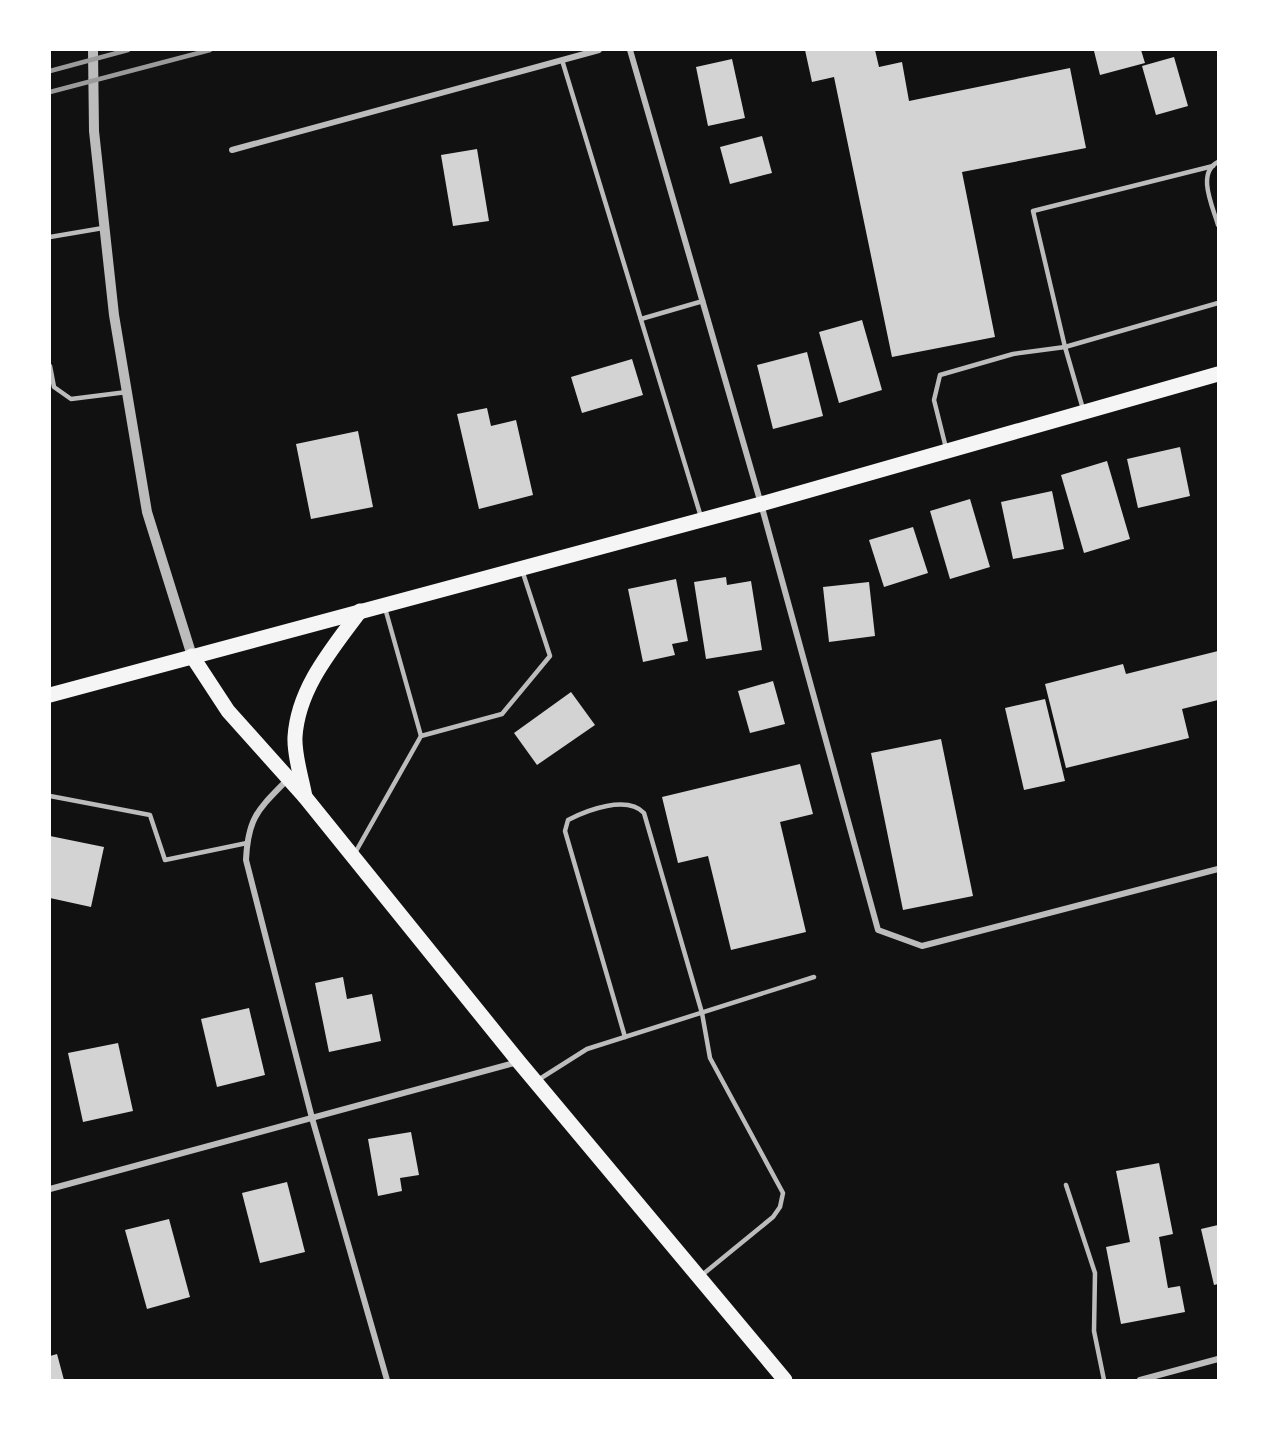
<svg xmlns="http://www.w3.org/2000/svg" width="1268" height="1430" viewBox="0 0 1268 1430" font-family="Jost,sans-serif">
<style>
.building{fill:#d3d3d3}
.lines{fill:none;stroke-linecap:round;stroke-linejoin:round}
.service{stroke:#bcbcbc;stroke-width:4.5}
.minor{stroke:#bcbcbc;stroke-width:6}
.tertiary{stroke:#bcbcbc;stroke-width:10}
.primary{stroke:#f5f5f5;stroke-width:15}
.rail{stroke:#9a9a9a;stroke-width:4.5}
</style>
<rect width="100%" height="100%" fill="#111"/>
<g class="building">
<path d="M805 50H875L879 67 902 62 909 101 1070 68 1086 148 962 172 995 337 892 357 834 77 812 82Z"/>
<path d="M1101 50H1141L1145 63 1100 75 1094 51Z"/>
<path d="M1174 57 1188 106 1156 115 1142 66Z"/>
<path d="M732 59 745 118 708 126 696 67Z"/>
<path d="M762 136 772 173 730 184 720 147Z"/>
<path d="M477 149 489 221 453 226 441 155Z"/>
<path d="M862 320 882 390 839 403 819 332Z"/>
<path d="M807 352 823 416 773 429 757 365Z"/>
<path d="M632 359 643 395 582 413 571 377Z"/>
<path d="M487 408 491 426 516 420 533 495 479 509 457 414Z"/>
<path d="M358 431 373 507 311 519 296 444Z"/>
<path d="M1180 447 1190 496 1138 508 1127 459Z"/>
<path d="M1107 461 1130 539 1084 553 1061 475Z"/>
<path d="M1052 491 1064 549 1013 559 1001 502Z"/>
<path d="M970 499 990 567 950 579 930 511Z"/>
<path d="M913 527 928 573 884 587 869 540Z"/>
<path d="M726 577 727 585 751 581 762 650 706 659 694 582Z"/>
<path d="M676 579 688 641 672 644 675 655 643 662 628 589Z"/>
<path d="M869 582 875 636 829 642 823 587Z"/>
<path d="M1218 651V700L1182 709 1189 738 1066 768 1045 684 1123 664 1126 674Z"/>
<path d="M773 681 785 724 750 733 738 691Z"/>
<path d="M571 692 595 725 537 765 514 733Z"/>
<path d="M1045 699 1065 781 1024 790 1005 708Z"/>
<path d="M941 739 973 896 903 910 871 753Z"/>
<path d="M800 764 813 814 780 822 806 932 731 950 708 856 678 863 662 797Z"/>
<path d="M50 836 104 847 91 907 50 898Z"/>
<path d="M343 977 347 999 372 994 381 1041 329 1052 315 983Z"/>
<path d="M249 1008 265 1075 217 1087 201 1019Z"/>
<path d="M118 1043 133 1111 83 1122 68 1053Z"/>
<path d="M411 1132 419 1175 400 1178 402 1191 378 1196 368 1139Z"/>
<path d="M1159 1163 1173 1234 1159 1237 1168 1288 1180 1286 1185 1312 1121 1324 1106 1247 1130 1242 1116 1171Z"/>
<path d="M287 1182 305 1252 260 1263 242 1193Z"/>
<path d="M169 1219 190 1297 147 1309 125 1230Z"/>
<path d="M1218 1225V1284L1214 1285 1201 1229Z"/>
<path d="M57 1354 64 1380H50V1356Z"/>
</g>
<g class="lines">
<g class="service">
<path d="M562 60 701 517"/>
<path d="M1218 162C1196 173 1213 207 1218 225"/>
<path d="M50 237 103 228"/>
<path d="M641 319 703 301"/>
<path d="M50 366 54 387 71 399 127 392"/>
<path d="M1083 409 1065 347 1033 211 1213 166"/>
<path d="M946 448 934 400 940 375 1013 354 1065 347 1218 303"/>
<path d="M385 608 421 736"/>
<path d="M50 796 150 815 165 860 247 843"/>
<path d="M355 853 421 736 502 714 550 656 522 570"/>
<path d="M625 1037 565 831 568 820C587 810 627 795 644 813L702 1013 710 1058 783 1193 780 1207 773 1217 702 1275"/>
<path d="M538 1080 587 1049 814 977"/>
<path d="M1066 1185 1095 1273 1094 1331 1104 1380"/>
</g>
<g class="minor">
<path d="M630 50 761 504 878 930 922 946 1218 869"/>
<path d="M232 150 599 50"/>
<path d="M288 779C259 809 248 816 246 860L312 1118 387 1380"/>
<path d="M50 1189 518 1062"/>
<path d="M1140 1380 1218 1359"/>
</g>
<path class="tertiary" d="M93 50 94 131 114 315 147 512 192 656"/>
<g class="primary">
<path d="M192 656 228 711 305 797 519 1062 785 1380"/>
<path d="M50 695 761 504 1218 374"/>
<path d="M305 797C302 779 294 756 295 737 298 688 332 649 360 611"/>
</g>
<g class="rail">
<path d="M50 71 128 50"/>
<path d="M50 92 210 50"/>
</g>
</g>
<rect width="1268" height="1430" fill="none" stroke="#ffffff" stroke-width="102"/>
</svg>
